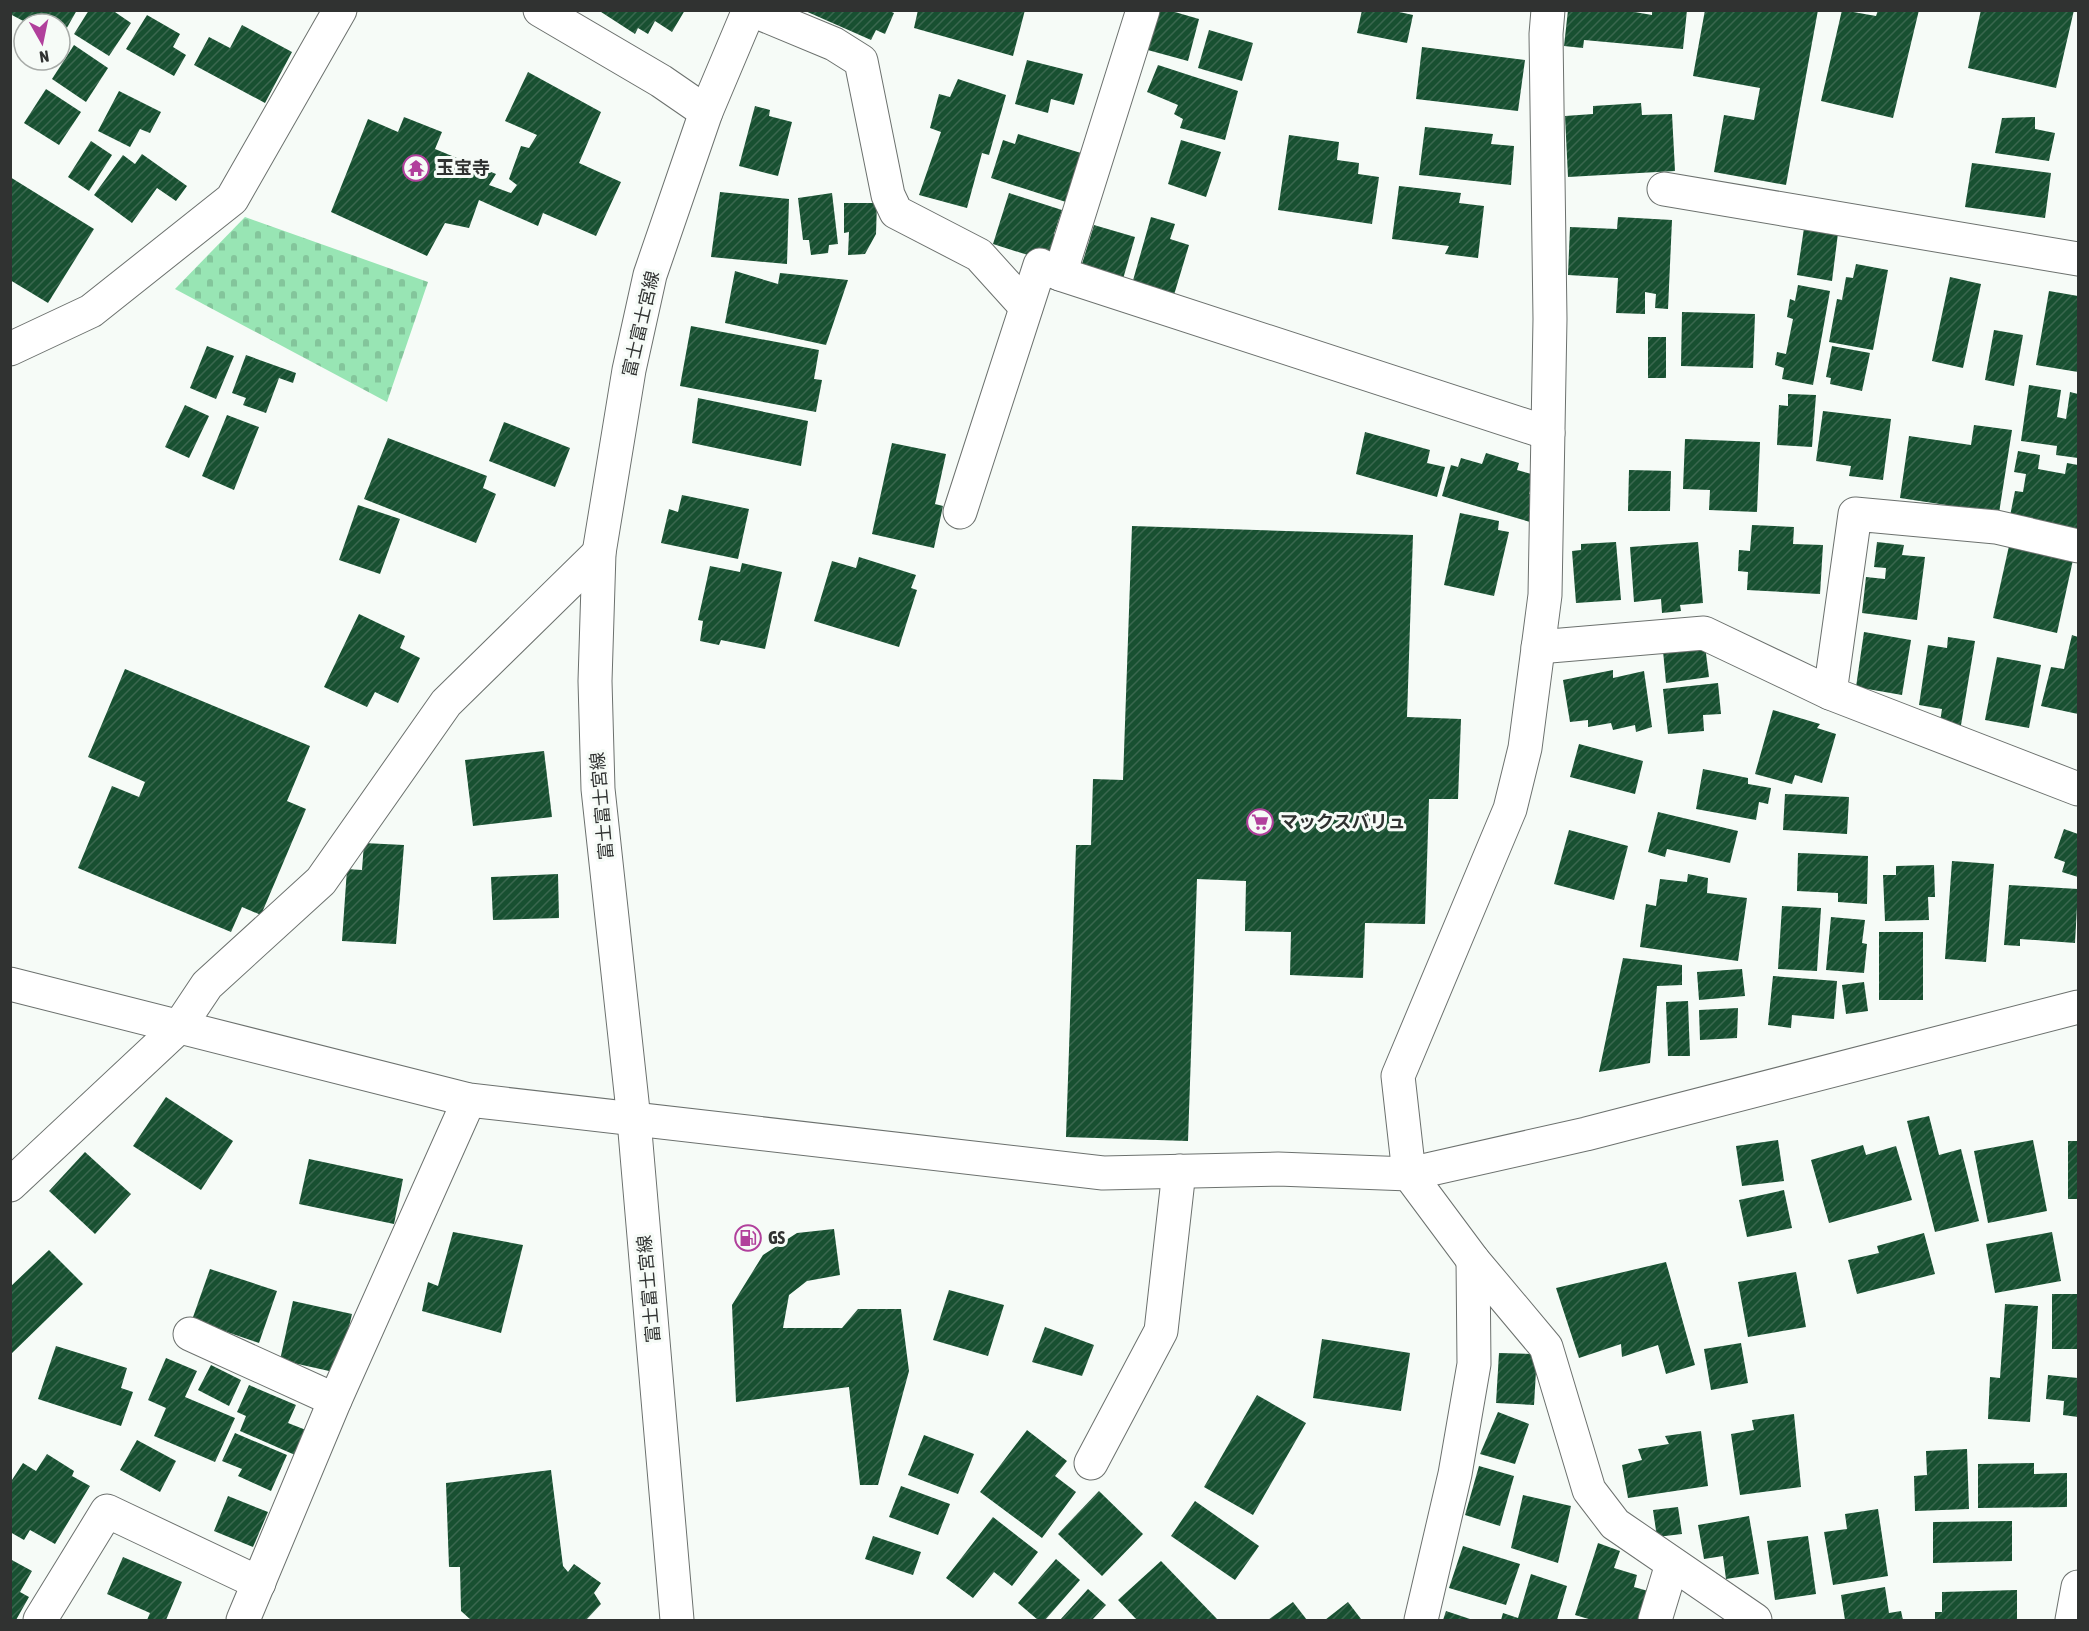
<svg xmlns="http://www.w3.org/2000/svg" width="2089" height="1631" font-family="'Asap Condensed','Noto Sans JP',sans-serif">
<defs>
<pattern id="cemetery-stones" width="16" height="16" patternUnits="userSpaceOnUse" patternTransform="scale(1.5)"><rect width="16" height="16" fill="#98e5b4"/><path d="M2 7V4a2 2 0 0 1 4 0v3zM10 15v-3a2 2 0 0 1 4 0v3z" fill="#83c59b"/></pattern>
<pattern id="building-hatch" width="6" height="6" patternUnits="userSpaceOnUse" patternTransform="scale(1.5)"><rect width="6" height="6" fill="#185031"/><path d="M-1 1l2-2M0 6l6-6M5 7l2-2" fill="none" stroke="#3a674e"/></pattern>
</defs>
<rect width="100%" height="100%" fill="#f6fbf7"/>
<polygon fill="url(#cemetery-stones)" points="245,217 428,282 387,402 175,289"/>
<g fill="url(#building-hatch)">
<polygon points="12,10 77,10 60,40 60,24 29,24 10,14"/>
<polygon points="89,10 112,10 131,23 109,56 74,34"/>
<polygon points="598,10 685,10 672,32 655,21 648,34 638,28 635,34"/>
<polygon points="803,10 887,10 894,13 885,34 876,30 871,40"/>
<polygon points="918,10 1025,10 1013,56 914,28"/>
<polygon points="1156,10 1168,10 1199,19 1188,61 1144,49"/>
<polygon points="1362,10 1390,10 1413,15 1407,43 1357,33"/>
<polygon points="1568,10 1623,10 1652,15 1652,10 1687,10 1683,49 1584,40 1583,48 1564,46"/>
<polygon points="1705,10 1818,10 1786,185 1714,172 1724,115 1754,120 1760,88 1693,76"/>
<polygon points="1842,10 1876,16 1878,10 1919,10 1893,118 1821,101"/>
<polygon points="1981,10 2074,10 2056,88 1968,68"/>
<polygon points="147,15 180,34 173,47 186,55 174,76 126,49"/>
<polygon points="242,25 292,52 265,103 194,65 209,37 230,48"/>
<polygon points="1209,30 1253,43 1242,81 1198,68"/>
<polygon points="74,45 108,68 86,102 52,79"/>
<polygon points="1422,47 1525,60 1518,111 1416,99"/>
<polygon points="1027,60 1083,74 1074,105 1051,99 1048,113 1015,104"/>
<polygon points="1158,65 1238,91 1225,140 1180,128 1183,119 1174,114 1178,105 1147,92"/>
<polygon points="528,72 601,112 579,163 621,182 596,236 543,213 538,226 479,200 469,228 445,223 427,256 331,212 368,119 398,132 404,117 442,132 435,149 496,174 489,185 511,193 517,185 509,179 521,146 529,148 537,135 505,121"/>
<polygon points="958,79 1006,95 989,155 982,153 967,208 919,195 941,132 930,128 939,94 950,97"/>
<polygon points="46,89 81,112 59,145 24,123"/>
<polygon points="119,91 161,112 150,133 140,129 130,147 98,131"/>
<polygon points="1641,103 1642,115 1672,114 1675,171 1568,177 1565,116 1593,114 1593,106"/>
<polygon points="755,106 770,110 769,116 792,122 778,176 739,166"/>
<polygon points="2035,117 2035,129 2055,133 2049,161 1995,153 2002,118"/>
<polygon points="1425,127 1493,134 1491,144 1514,146 1511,185 1419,175"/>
<polygon points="1018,134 1081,153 1066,202 991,178 1003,140 1015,144"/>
<polygon points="1289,135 1339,142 1337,160 1359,163 1358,174 1379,177 1372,224 1278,210"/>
<polygon points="1181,140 1221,152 1206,197 1168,184"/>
<polygon points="91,141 112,155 89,191 68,177"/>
<polygon points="142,154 187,186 176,201 157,188 132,223 94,195 123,155 135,164"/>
<polygon points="1972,163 2051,173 2045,218 1965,207"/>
<polygon points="10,177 94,229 48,303 10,280"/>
<polygon points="1399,186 1461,193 1459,203 1484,206 1478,258 1445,254 1449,246 1392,239"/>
<polygon points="720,192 789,199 787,264 711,257"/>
<polygon points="832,193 838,244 829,245 828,253 811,255 809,240 803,240 798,198"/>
<polygon points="1009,193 1062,210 1054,234 1058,238 1050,262 993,244"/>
<polygon points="844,203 877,203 876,234 865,254 848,255 849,232 844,233"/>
<polygon points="1151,217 1175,224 1170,239 1189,245 1174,295 1132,284"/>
<polygon points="1618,217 1672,220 1668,309 1655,308 1656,294 1645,292 1645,314 1616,313 1618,278 1568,275 1570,227 1617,229"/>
<polygon points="1094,225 1135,237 1123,279 1081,267"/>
<polygon points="1804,228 1838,233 1832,281 1797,275"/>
<polygon points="1856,264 1888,270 1873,350 1829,342 1837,299 1842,300 1846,277 1853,278"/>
<polygon points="735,271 778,284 780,273 848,280 826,345 725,323"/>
<polygon points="1950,277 1981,284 1963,368 1932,361"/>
<polygon points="1798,285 1830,291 1813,385 1782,379 1784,368 1775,365 1777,352 1786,354 1793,319 1787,317 1790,299 1795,301"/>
<polygon points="2049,291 2078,296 2078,372 2036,365"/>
<polygon points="1682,312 1755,314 1753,368 1681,366"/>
<polygon points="691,326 819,350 814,379 822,380 816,412 680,386"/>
<polygon points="1994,330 2023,335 2014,386 1985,380"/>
<rect x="1648" y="337" width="18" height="41"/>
<polygon points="207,346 234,356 216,399 190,388"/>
<polygon points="1832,346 1870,353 1862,391 1830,384 1831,378 1826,377"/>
<polygon points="246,355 296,373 293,383 279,378 266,413 243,405 246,398 232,393"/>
<polygon points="2029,385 2061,390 2057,417 2066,419 2070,392 2078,394 2078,458 2056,455 2057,446 2021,441"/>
<polygon points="1788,394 1816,395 1812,447 1777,445 1779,405 1788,406"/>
<polygon points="698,398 808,421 801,466 692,443"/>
<polygon points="185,405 209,416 189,458 165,447"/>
<polygon points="1823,411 1891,419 1883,480 1849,476 1851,466 1816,461"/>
<polygon points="227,415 259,427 234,490 202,476"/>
<polygon points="504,422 570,448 555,487 489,461"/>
<polygon points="1974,425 2012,430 1999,513 1900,498 1909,436 1971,445"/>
<polygon points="1365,432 1430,450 1427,463 1445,467 1437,497 1356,474"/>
<polygon points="388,438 487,476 483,488 496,494 476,543 364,499"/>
<polygon points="1685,439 1760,442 1757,512 1709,510 1710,490 1683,489"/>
<polygon points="892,443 946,454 935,504 943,506 934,548 872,534"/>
<polygon points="2018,451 2040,455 2038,469 2065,474 2067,463 2078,465 2078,535 2009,521 2015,491 2023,492 2026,474 2014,472"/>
<polygon points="1486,453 1519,463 1517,470 1535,475 1529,494 1538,496 1530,522 1442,496 1451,465 1458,467 1461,458 1482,464"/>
<polygon points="1629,470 1671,471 1670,511 1628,511"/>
<polygon points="682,495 749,509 738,559 661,543 669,509 678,512"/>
<polygon points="358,505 400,519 380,574 339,560"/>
<polygon points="1460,513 1499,521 1498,530 1509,532 1494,596 1444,585"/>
<polygon points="1752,525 1794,527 1793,544 1823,545 1820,594 1747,590 1748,572 1738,571 1739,550 1750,551"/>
<polygon points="1132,526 1413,535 1407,717 1461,719 1458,799 1429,799 1425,924 1365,923 1363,978 1290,975 1291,932 1245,931 1246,881 1197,879 1188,1141 1066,1137 1076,845 1091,845 1093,779 1123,780"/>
<polygon points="1616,542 1621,600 1576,603 1572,551 1581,550 1581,544"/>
<polygon points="1698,542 1703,603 1680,605 1681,611 1662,613 1661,599 1634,602 1630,547"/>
<polygon points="1877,542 1904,545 1902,555 1925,557 1917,620 1862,613 1866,577 1885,579 1886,568 1874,567"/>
<polygon points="2009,546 2073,560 2057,633 1993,618"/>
<polygon points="859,557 916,575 911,588 917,590 899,647 814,621 832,561 856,568"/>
<polygon points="742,563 782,572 765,649 721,640 719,645 700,641 703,621 698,620 710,566 740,572"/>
<polygon points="359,614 405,636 400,648 420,658 398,703 375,692 367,707 324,687"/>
<polygon points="1864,632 1911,640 1902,695 1856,687"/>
<polygon points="2072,635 2078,637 2078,714 2041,706 2051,667 2064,669"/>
<polygon points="1948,637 1975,641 1960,731 1939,728 1942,709 1919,705 1928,645 1947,648"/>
<polygon points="1705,646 1709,677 1666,683 1663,651"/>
<polygon points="1997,657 2041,665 2029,728 1985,720"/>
<polygon points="125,669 310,746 287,801 306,809 261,915 242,907 231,932 78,868 112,786 139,797 145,782 88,757"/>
<polygon points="1613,670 1613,678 1644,671 1652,727 1636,732 1635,725 1613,730 1611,723 1588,727 1588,720 1570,722 1563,680"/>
<polygon points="1718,683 1721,714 1703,715 1704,731 1668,734 1663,689"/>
<polygon points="1773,710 1820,724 1817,728 1836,734 1822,783 1795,775 1792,784 1755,774"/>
<polygon points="1579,744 1643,761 1635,794 1570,777"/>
<polygon points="544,751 552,817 473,826 465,760"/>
<polygon points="1703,769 1748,778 1748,784 1771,788 1768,804 1759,802 1756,820 1696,809"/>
<polygon points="1785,794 1849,797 1847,834 1783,830"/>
<polygon points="1658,812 1738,831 1730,863 1667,849 1665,857 1648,852"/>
<polygon points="2064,829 2078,834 2078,877 2062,872 2065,862 2054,858"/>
<polygon points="1569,830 1628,846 1614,900 1554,884"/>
<polygon points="364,843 404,845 396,944 342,941 347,869 362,870"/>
<polygon points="1798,853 1868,856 1867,904 1838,902 1838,893 1797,891"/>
<polygon points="1952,861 1994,864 1986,962 1945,959"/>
<polygon points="1934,865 1935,897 1928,897 1929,920 1885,921 1883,875 1896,875 1896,866"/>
<polygon points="558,874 559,918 493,920 491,877"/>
<polygon points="1688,874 1708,878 1707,893 1747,898 1738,961 1640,947 1646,904 1656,906 1660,879 1687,882"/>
<polygon points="2009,885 2078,889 2075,943 2020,939 2020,946 2004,945"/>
<polygon points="1782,906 1821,908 1817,971 1778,969"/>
<polygon points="1831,917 1865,920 1862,943 1867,944 1864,973 1826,970"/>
<rect x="1879" y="932" width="44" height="68"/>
<polygon points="1623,958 1682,965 1682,985 1657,986 1650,1063 1599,1072"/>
<polygon points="1742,969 1745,996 1699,1000 1697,972"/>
<polygon points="1773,976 1837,981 1834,1019 1792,1015 1791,1028 1768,1025"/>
<polygon points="1864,982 1868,1011 1846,1014 1842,985"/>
<polygon points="1688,1001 1690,1056 1668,1056 1666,1002"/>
<polygon points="1738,1008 1737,1038 1700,1040 1699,1010"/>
<polygon points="166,1097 233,1141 201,1190 133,1146"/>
<polygon points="1929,1116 1939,1155 1961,1149 1979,1221 1935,1232 1907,1121"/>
<polygon points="1778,1140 1784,1181 1742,1186 1736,1146"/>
<polygon points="2033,1140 2047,1211 1988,1223 1974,1151"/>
<rect x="2068" y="1141" width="10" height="58"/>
<polygon points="1863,1145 1866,1155 1896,1146 1912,1200 1829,1223 1811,1160"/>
<polygon points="85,1152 131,1194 95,1234 49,1191"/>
<polygon points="309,1159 403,1179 394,1224 299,1204"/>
<polygon points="1784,1190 1792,1228 1747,1237 1739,1200"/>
<polygon points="834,1229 840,1275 807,1281 789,1295 783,1328 842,1328 858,1309 901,1309 909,1371 878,1485 860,1485 849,1387 736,1402 732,1305 763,1255 797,1233"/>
<polygon points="453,1232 523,1245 501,1333 422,1311 428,1282 438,1286"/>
<polygon points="2052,1232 2061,1281 1995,1293 1986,1244"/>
<polygon points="1924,1233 1935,1274 1857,1294 1848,1260 1879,1253 1877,1246"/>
<polygon points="49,1250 83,1284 10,1355 10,1287"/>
<polygon points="1666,1262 1695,1365 1666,1374 1658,1345 1622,1357 1621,1344 1579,1358 1556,1288"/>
<polygon points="210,1269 277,1291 259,1343 192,1320"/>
<polygon points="1796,1272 1806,1327 1748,1337 1738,1282"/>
<polygon points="949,1290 1004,1305 988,1356 933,1340"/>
<rect x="2052" y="1294" width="26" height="55"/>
<polygon points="293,1301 352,1314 338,1373 280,1360"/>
<polygon points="2005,1304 2038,1306 2030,1422 1988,1419 1990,1377 2000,1378"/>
<polygon points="1045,1327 1094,1345 1082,1376 1032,1362"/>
<polygon points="1322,1339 1410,1353 1401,1411 1313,1398"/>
<polygon points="1741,1343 1748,1383 1711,1390 1704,1349"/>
<polygon points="56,1346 127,1368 121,1388 133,1392 121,1426 38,1399"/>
<polygon points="1499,1353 1537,1354 1534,1405 1496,1403"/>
<polygon points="166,1358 197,1371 185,1397 235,1418 215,1462 154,1436 166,1408 148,1400"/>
<polygon points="211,1365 241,1380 229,1406 198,1390"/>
<polygon points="2048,1375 2078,1378 2078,1417 2063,1415 2064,1401 2046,1399"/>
<polygon points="249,1385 296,1405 288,1423 306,1430 295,1455 240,1431 246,1416 237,1412"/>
<polygon points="1257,1395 1306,1423 1253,1515 1204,1487"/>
<polygon points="1498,1412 1529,1424 1515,1464 1480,1454"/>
<polygon points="1794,1414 1801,1487 1740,1495 1731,1434 1754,1430 1752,1420"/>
<polygon points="1027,1430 1067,1461 1055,1476 1076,1492 1042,1538 980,1492"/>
<polygon points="1701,1431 1708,1486 1628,1498 1622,1465 1642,1460 1638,1449 1669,1444 1665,1436"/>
<polygon points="235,1433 287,1455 271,1491 238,1476 242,1469 222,1461"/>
<polygon points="924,1435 974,1454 958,1494 908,1475"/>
<polygon points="137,1440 176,1461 160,1492 120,1470"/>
<polygon points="1967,1449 1969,1509 1915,1511 1914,1476 1927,1475 1926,1451"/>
<polygon points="47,1454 74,1471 72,1476 90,1486 55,1544 30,1530 24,1540 10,1532 10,1483 23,1463 36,1471"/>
<polygon points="2034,1463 2034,1474 2067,1473 2067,1507 1978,1508 1978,1464"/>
<polygon points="1479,1466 1514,1476 1500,1526 1465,1515"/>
<polygon points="551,1470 563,1566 568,1572 574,1564 601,1583 594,1593 601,1604 586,1620 471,1620 461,1611 460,1567 449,1567 446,1483"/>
<polygon points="901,1486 950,1504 938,1535 889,1517"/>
<polygon points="1099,1491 1143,1534 1102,1576 1058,1534"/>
<polygon points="1523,1495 1571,1506 1558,1563 1511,1548"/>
<polygon points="228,1496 268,1512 253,1547 214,1531"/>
<polygon points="1195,1501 1259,1546 1235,1580 1171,1536"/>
<polygon points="1678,1507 1682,1534 1657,1537 1653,1510"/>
<polygon points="1878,1509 1888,1576 1833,1585 1824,1532 1847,1529 1845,1514"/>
<polygon points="1749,1516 1759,1574 1726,1579 1723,1556 1704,1559 1698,1525"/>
<polygon points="993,1517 1038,1552 1012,1586 994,1572 973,1598 946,1578"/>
<polygon points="2012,1521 2012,1561 1933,1563 1933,1522"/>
<polygon points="873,1536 921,1552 913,1575 865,1559"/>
<polygon points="1808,1536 1816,1594 1775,1600 1767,1541"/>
<polygon points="1598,1543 1620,1551 1614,1568 1637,1575 1634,1587 1648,1591 1639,1620 1592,1620 1575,1615"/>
<polygon points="1463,1546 1520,1564 1506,1605 1449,1588"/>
<polygon points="123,1557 182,1582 166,1620 147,1620 150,1613 107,1594"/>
<polygon points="10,1559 32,1571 20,1592 29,1597 16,1620 10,1620"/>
<polygon points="1056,1559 1080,1580 1045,1620 1038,1620 1018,1603"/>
<polygon points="1161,1561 1218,1620 1137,1620 1118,1600"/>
<polygon points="1531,1574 1567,1586 1557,1620 1501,1620 1503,1613 1518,1618"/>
<polygon points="1885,1587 1889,1613 1901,1611 1903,1620 1845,1620 1841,1595"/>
<polygon points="1088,1589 1106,1605 1092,1620 1060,1620"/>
<polygon points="2017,1590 2017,1620 1935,1620 1935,1612 1942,1612 1942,1592"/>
<polygon points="1293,1602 1307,1620 1268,1620"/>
<polygon points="1348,1602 1361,1619 1325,1620"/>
<polygon points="1446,1611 1473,1620 1443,1620"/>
</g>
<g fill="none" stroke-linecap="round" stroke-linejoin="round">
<g stroke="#6c716e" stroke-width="35">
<g id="minor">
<polyline points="540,10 661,81 706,112"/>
<polyline points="752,10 834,44 861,61 888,195 896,212 979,255 1026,307"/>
<polyline points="1548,10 1546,34 1550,319 1545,595 1525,748 1510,809 1398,1076 1409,1174 1473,1260 1546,1347 1589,1490 1615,1524 1755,1620"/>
<polyline points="1664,189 2078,259"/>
<polyline points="1060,274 1143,10"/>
<polyline points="10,349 91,311 232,199 340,10"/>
<polyline points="960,512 1040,265 1060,274 1548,433"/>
<polyline points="2078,546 1996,527 1855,514 1830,693 2078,789"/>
<polyline points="1538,647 1704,633 1830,693"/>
<polyline points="10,984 469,1100 1103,1173 1278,1169 1409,1174 1586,1134 2078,1007"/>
<polyline points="10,1185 179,1027 207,985 321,881 446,703 599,553"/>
<polyline points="190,1334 335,1400"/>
<polyline points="1091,1463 1161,1331 1179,1171"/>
<polyline points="40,1620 107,1511 259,1583"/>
<polyline points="243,1620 335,1400 469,1100"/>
<polyline points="1421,1620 1455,1474 1474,1364 1473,1260"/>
<polyline points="1655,1620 1672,1564"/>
<polyline points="2072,1620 2078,1587"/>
</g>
</g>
<g stroke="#6c716e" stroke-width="35">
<polyline id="major" points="677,1620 634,1120 598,789 595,681 599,553 629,370 650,275 706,112 749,10"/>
</g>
<use href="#minor" stroke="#fff" stroke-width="33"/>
<use href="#major" stroke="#fff" stroke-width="33"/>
</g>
<defs>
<g id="temple-ring" transform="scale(1.35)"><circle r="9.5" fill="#f6fbf7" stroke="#b1409c" stroke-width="1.5"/><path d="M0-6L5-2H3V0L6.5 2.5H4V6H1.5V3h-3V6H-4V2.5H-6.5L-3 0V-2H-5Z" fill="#b1409c"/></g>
<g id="supermarket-ring" transform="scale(1.35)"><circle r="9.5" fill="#f6fbf7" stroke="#b1409c" stroke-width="1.5"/><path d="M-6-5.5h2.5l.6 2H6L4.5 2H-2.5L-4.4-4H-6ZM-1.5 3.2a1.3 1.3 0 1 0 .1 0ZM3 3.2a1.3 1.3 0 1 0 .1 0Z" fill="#b1409c"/></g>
<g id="fuel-ring" transform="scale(1.35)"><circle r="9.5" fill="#f6fbf7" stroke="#b1409c" stroke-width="1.5"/><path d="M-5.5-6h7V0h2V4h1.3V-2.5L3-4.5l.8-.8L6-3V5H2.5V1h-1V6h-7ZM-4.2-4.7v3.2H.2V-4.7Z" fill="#b1409c"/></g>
</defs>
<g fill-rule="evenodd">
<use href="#temple-ring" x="416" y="168"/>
<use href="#supermarket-ring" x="1260" y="822"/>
<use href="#fuel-ring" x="748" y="1238"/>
</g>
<g text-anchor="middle" stroke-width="6" stroke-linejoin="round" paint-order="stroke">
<g font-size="18" font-weight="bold" fill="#303231" stroke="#f6fbf7" text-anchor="start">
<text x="436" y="174">玉宝寺</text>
<text x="1280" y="828">マックスバリュ</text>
<text x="768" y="1244">GS</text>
</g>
<g font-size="18" fill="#303231" stroke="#f6fbf7">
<text transform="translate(641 324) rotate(-77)" y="6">富士富士宮線</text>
<text transform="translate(602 806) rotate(-95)" y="6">富士富士宮線</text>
<text transform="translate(649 1289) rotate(-95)" y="6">富士富士宮線</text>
</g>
</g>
<rect width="2089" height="1631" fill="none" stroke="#303231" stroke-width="24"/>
<g transform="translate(42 42) rotate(171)"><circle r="28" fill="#f6fbf7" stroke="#a7aba8" stroke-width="1.5"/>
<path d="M0-4.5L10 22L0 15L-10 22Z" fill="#b1409c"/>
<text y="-9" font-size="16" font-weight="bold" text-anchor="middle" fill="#303231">N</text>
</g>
</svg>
